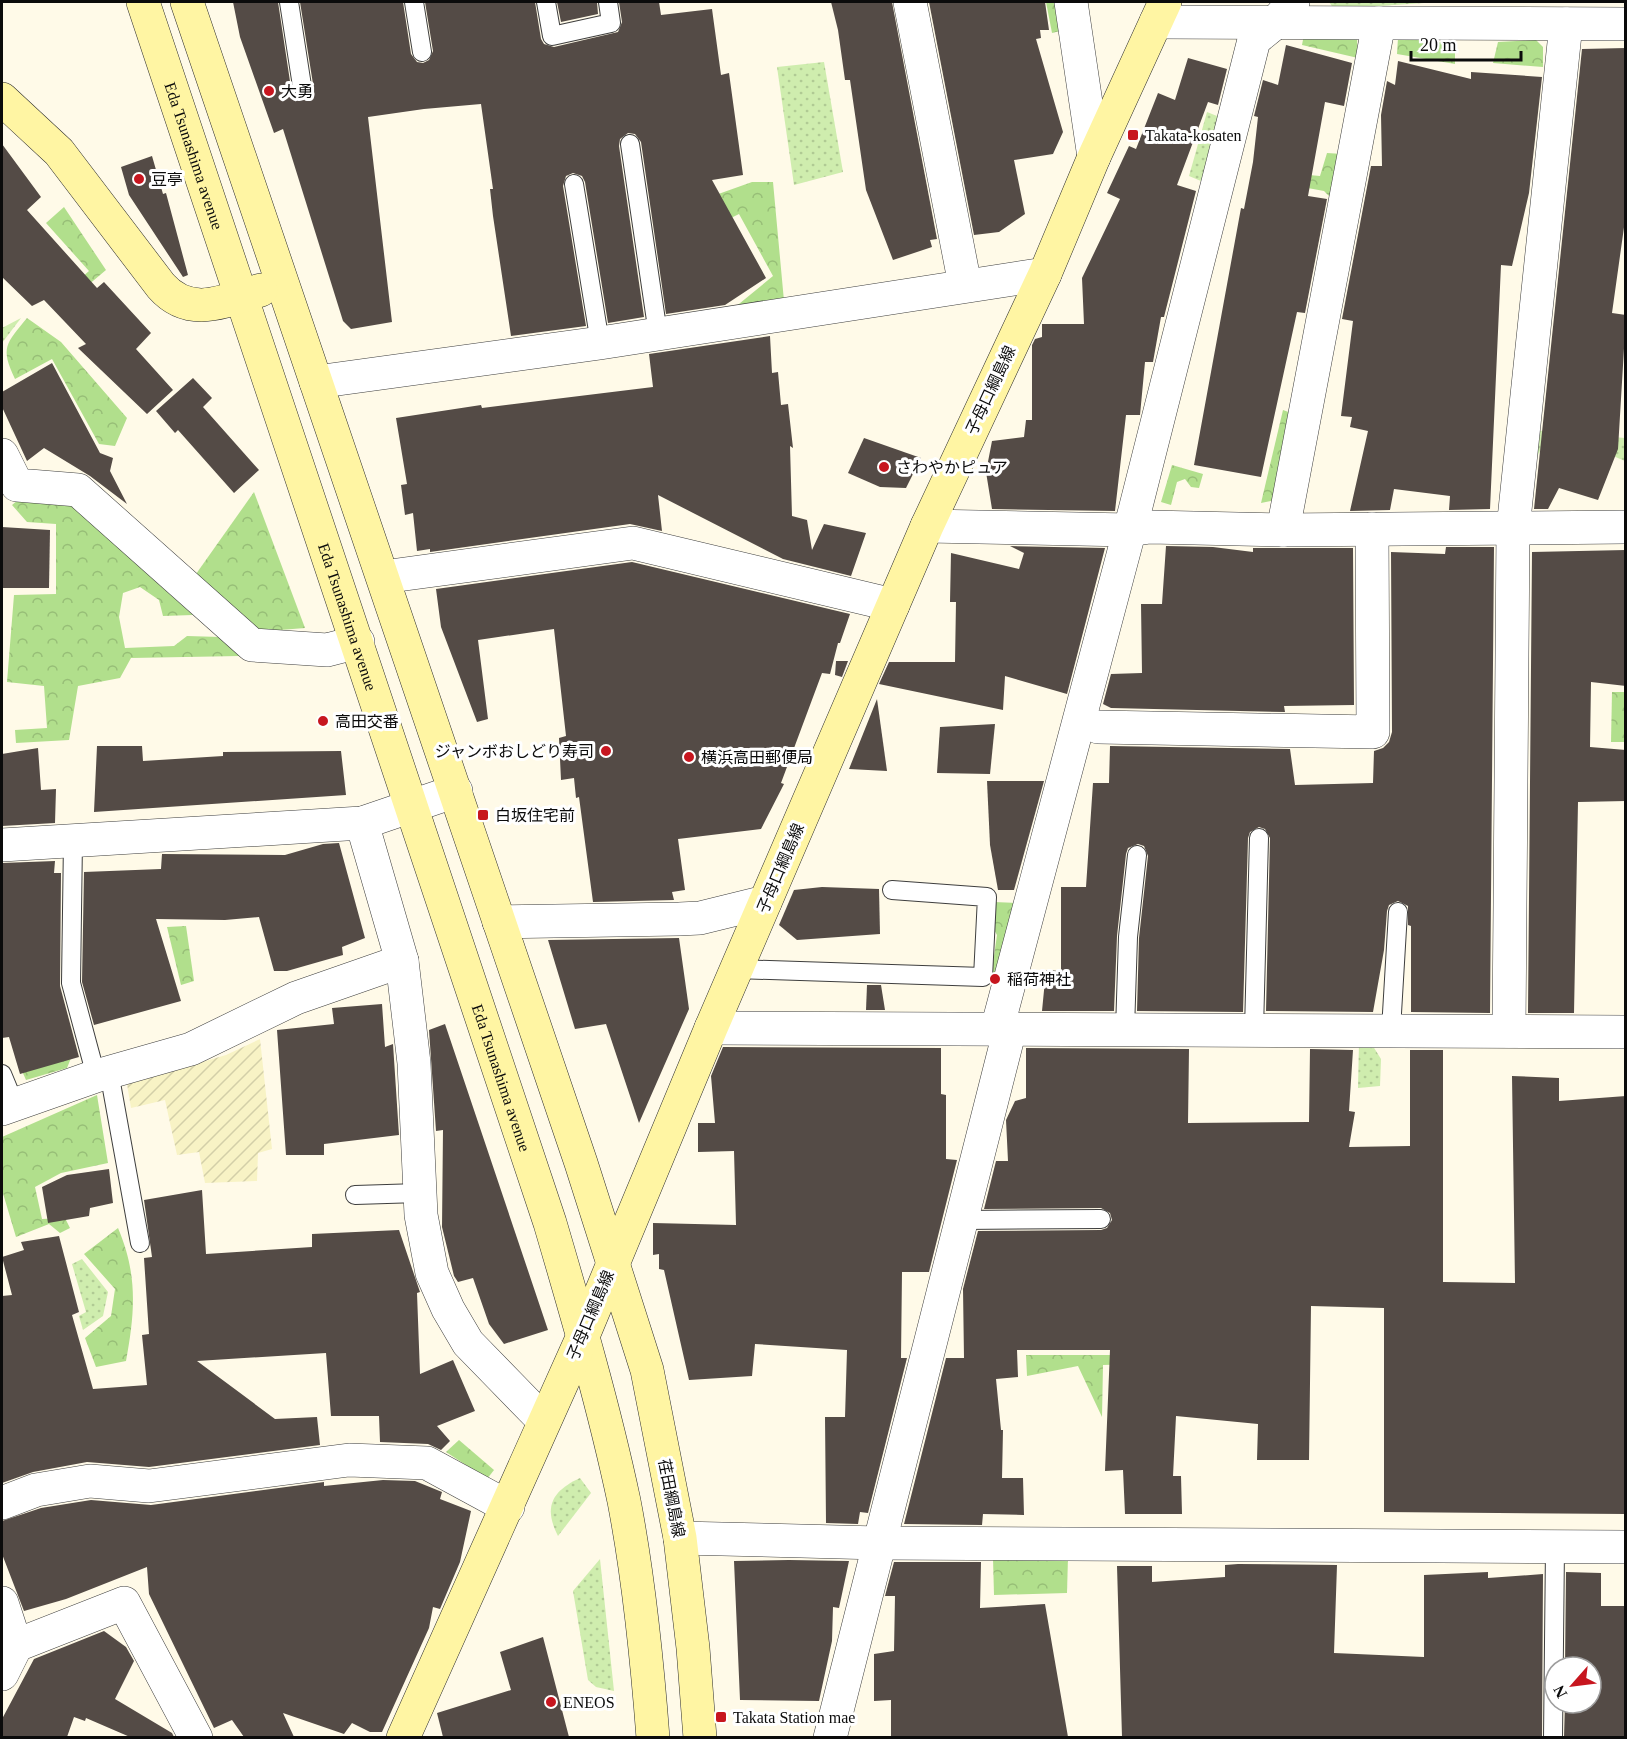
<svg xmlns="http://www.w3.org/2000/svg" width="1627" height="1739" font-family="'Times New Roman','Noto Sans JP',serif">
<defs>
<pattern id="farmland-furrows" width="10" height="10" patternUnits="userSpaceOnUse" patternTransform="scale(1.5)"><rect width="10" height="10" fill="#f8f3c5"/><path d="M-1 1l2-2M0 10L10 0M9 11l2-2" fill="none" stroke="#d3cfa8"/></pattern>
<pattern id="green-dots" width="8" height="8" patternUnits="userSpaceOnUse" patternTransform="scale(1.5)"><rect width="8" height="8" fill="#cfedae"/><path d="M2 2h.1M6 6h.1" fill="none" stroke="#b0ca94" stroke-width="1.8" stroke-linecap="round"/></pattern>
<pattern id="forest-crowns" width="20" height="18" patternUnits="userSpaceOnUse" patternTransform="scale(1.5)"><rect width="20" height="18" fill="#b1df8c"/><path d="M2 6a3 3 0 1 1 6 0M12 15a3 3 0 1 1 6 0" fill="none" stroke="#97be77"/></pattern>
</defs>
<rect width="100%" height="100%" fill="#fffae8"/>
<polygon fill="url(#farmland-furrows)" points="260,1039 272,1149 258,1153 257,1181 205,1183 199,1152 177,1155 165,1100 131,1108 127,1084 226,1055"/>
<g fill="url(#green-dots)">
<polygon points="1329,2 1439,2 1334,9"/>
<polygon points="824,62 843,172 794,185 777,67"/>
<polygon points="1207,112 1222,118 1208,184 1189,176"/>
<polygon points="21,318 2,343 2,328"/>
<polygon points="1532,430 1625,438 1625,461 1582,443 1546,439 1524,483"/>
<polygon points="1359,1042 1371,1043 1381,1059 1380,1086 1358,1088"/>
<polygon points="82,1259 108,1292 103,1316 83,1330 79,1316 86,1312 72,1264"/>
<path d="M 580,1478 L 591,1493 L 558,1536 C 543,1507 552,1491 580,1478 Z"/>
<polygon points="600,1559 614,1691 596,1687 588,1680 573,1591"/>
</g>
<g fill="url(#forest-crowns)">
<polygon points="1046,2 1056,2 1060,31 1052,33"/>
<polygon points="1304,34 1357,39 1358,58 1302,45"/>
<polygon points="1398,38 1455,44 1455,64 1397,54"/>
<polygon points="1536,40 1543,47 1543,67 1493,63 1498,42"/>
<polygon points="1327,153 1343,154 1335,202 1324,191 1275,182 1276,172 1320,176"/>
<polygon points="752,182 773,182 784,301 734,308 773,276 739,214 719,224 710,197"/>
<polygon points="64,207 106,270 81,291 73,285 89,271 46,223"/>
<path d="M 27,318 L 61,342 L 127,418 L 115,446 L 99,444 L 52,359 L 15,379 C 0,347 6,344 27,318 Z"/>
<polygon points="1283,410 1294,414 1276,500 1261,503"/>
<polygon points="1172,465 1203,474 1199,488 1191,487 1185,479 1177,482 1171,505 1161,502"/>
<polygon points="254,492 305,628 255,632 196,574"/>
<polygon points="18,500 69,503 193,615 163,616 159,600 140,587 123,593 119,617 125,648 174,646 187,636 220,637 237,647 240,656 131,658 120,678 78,686 69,740 16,743 15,730 47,728 44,686 7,682 14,595 56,594 56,524 27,522 12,505"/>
<polygon points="1612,692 1625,692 1625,742 1611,742"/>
<polygon points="994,902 1019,903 999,983 991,977 997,935 989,921"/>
<polygon points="186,926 194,981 181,985 167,927"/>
<polygon points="75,1048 67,1068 26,1080 22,1071"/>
<polygon points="97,1095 108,1163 61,1173 35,1187 42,1219 65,1218 70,1228 60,1233 49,1224 16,1237 2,1190 2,1137"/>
<path d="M 118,1228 C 138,1275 135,1312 126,1361 L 96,1367 L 85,1338 L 111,1316 L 115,1289 L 84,1254 Z"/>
<polygon points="1026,1355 1169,1355 1168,1363 1103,1365 1102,1417 1078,1366 1027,1376"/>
<polygon points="459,1440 494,1470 487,1479 446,1452"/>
<polygon points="1068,1557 1067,1593 994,1595 993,1558"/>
</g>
<g fill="#544b46">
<polygon points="233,2 278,2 291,88 294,93 303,97 309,94 313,84 300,2 403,2 411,54 417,62 423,63 429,60 433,51 425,2 535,2 541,39 544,44 554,47 618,32 622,22 619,2 659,2 661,15 712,9 721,75 729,73 743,175 712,180 766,278 725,305 666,314 641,142 635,134 628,133 620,139 619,146 644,317 608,323 585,182 582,176 573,173 566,176 563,186 586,326 511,336 493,216 490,189 493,189 481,104 424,109 368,117 392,322 351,329 343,321 283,129 274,133 240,37"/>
<polygon points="557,2 597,2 598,14 561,22"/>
<polygon points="831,2 892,2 937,239 930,240 932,247 893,260 866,190 850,80 845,80 838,30"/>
<polygon points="929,2 1045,2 1049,30 1040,30 1041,38 1036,39 1063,132 1053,154 1014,160 1025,214 999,232 974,235"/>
<polygon points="1286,45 1352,63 1344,106 1325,102 1308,196 1327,199 1305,313 1297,312 1261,477 1194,465 1241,208 1244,209 1253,162 1258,117 1254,116 1263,80 1278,85"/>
<polygon points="1626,48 1626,213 1612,313 1626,315 1618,449 1598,500 1559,488 1548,509 1534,509 1582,49"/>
<polygon points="1188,58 1227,69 1218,105 1208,102 1177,185 1196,191 1164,317 1161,317 1153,362 1145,362 1140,415 1126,415 1115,511 992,509 986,472 992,441 1024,437 1026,420 1032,420 1032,345 1035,339 1042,337 1042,324 1084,324 1082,278 1120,199 1107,193 1129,146 1136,149 1158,93 1175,100"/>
<polygon points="1398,61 1471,79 1471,72 1542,77 1529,193 1512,266 1501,265 1490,509 1449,510 1450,496 1394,489 1390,510 1350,511 1368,431 1350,427 1352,417 1341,416 1353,321 1342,319 1371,166 1382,166 1381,115 1387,81 1395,85"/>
<polygon points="2,144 41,197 27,210 97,288 104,282 151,333 136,349 173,390 147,414 78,348 86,344 44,300 32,306 2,277"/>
<polygon points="152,156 163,194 166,193 188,275 183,277 129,195 121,167"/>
<polygon points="770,336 772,373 778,372 781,405 788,404 793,448 790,446 792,516 807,520 812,550 824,524 866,533 851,576 783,559 658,495 662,531 630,524 430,552 430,549 417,551 413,513 405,515 401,485 407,484 396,418 481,405 482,408 653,387 649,354"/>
<polygon points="52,363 100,453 113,458 110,471 127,504 90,476 44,448 27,461 2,407 2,392"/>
<polygon points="193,378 212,398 203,407 259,470 234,493 178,430 175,433 156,411"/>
<polygon points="864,438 921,458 906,488 880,487 848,473"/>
<polygon points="2,527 50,530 49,588 2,588"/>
<polygon points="1010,546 1105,548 1067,694 1005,676 1003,710 879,684 889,662 955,662 956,602 950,602 951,553 1019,569 1024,553"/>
<polygon points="1166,546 1213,547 1253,552 1253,548 1353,548 1354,705 1284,706 1285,712 1111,708 1103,704 1111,674 1142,673 1141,604 1162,604"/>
<polygon points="1446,547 1494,547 1490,1013 1411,1012 1411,926 1408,925 1408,906 1398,901 1389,905 1387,911 1384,950 1373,1012 1266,1011 1270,838 1265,829 1259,827 1250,832 1248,838 1243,1012 1137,1011 1139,938 1148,856 1144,846 1138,844 1128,848 1126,854 1117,936 1114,1011 1042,1011 1046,970 1061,971 1061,887 1086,887 1093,783 1109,783 1110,746 1290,749 1295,785 1373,783 1374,751 1383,748 1389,742 1392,732 1391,552 1445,554"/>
<polygon points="1626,550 1626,686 1591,682 1590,747 1626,750 1626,801 1578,802 1574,1013 1528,1013 1532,552"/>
<polygon points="632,562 850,614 840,643 838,643 830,674 822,673 781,783 784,784 761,829 678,839 685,890 672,892 674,900 593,902 579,797 576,798 574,778 561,780 559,738 566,736 554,629 478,640 488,719 477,722 441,627 436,589"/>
<polygon points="836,661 848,661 842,677 835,675"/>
<polygon points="877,699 887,771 849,769"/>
<polygon points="995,724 990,774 937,773 940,727"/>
<polygon points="97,746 142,746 143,761 223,756 223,752 341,751 346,795 94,812"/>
<polygon points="38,748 41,790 56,789 55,823 2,826 2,754"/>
<polygon points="987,781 1044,781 1014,890 998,890 990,845"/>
<polygon points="339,843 365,938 342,947 343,955 287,971 274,971 259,917 225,920 156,919 181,1001 94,1025 82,982 84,872 161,869 162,854 285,855 323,844"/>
<polygon points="55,861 54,873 61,873 60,986 79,1057 20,1074 9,1037 2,1038 2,863"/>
<polygon points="822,887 879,889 880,934 797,940 779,925 794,890"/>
<polygon points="679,938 689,1009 639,1123 606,1024 575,1029 548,940"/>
<polygon points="867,985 881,985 885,1010 866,1010"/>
<polygon points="382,1004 385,1047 393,1044 399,1135 324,1144 324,1155 286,1155 277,1030 334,1024 332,1008"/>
<polygon points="445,1024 548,1330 504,1344 489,1324 473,1278 458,1282 454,1276 442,1227 443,1130 436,1131 429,1030"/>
<polygon points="723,1047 941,1048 941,1094 946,1095 946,1159 957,1160 929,1272 902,1272 901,1358 907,1358 868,1513 860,1512 858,1524 826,1523 825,1417 845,1417 847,1350 755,1344 752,1376 689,1380 664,1270 659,1269 659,1254 653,1255 653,1223 736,1225 734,1151 698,1152 698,1123 715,1123 711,1076"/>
<polygon points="1026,1048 1189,1049 1188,1123 1309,1122 1310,1049 1353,1050 1349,1111 1355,1112 1349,1147 1410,1146 1410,1050 1443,1050 1443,1282 1515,1283 1512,1076 1559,1078 1559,1101 1626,1096 1626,1514 1384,1512 1384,1308 1311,1306 1309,1460 1257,1460 1258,1424 1176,1416 1173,1476 1181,1476 1182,1514 1125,1514 1123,1470 1105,1471 1110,1350 1017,1350 1018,1377 996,1379 1001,1430 1003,1430 1002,1478 1023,1478 1024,1515 983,1514 982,1525 904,1524 946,1358 964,1358 963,1289 978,1231 1101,1230 1107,1228 1112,1220 1110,1213 1101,1208 984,1209 996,1161 1008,1161 1006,1120 1015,1101 1026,1098"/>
<polygon points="109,1169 113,1203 90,1208 89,1216 48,1223 42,1187 67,1175"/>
<polygon points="202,1190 206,1254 312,1247 312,1234 399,1230 420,1292 417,1293 420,1374 453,1360 475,1411 437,1426 450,1441 441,1450 428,1444 380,1442 379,1416 331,1416 326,1353 197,1361 275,1419 317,1417 320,1445 149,1467 87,1462 33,1472 2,1483 2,1296 12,1295 2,1257 24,1250 21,1242 59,1236 79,1312 72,1315 93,1389 147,1385 142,1335 149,1334 144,1258 152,1257 144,1200"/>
<polygon points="383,1480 415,1481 442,1492 440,1499 471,1511 460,1562 440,1609 433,1607 429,1628 382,1732 370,1732 352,1723 344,1734 283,1713 294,1737 244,1737 232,1720 214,1728 149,1594 147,1567 66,1599 24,1611 2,1554 2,1521 41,1508 91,1500 151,1505 324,1482 324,1486"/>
<polygon points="789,1560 849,1561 839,1608 833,1607 832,1641 819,1701 740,1700 734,1561"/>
<polygon points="894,1562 981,1562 980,1608 1045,1604 1068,1737 891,1737 891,1700 874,1701 874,1654 894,1651 895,1596 885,1596"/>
<polygon points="1238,1564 1337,1565 1334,1653 1424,1657 1424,1575 1488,1572 1488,1578 1543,1574 1542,1737 1122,1737 1117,1566 1152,1566 1152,1582 1225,1577 1225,1565"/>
<polygon points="1566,1572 1601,1573 1601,1606 1626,1606 1626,1737 1564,1737 1565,1703 1591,1703 1591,1667 1565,1667"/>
<polygon points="104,1631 126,1647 134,1661 115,1699 172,1733 174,1737 130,1737 86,1718 85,1721 74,1717 67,1737 2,1737 2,1719 34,1659"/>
<polygon points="543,1637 569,1737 443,1737 437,1713 511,1690 500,1652"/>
</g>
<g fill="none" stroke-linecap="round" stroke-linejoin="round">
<g stroke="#3e3e3e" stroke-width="20">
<g id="lane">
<polyline points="289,2 302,86"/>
<polyline points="414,2 422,52"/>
<polyline points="546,2 552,36 611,23 608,2"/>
<polyline points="630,144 658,334"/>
<polyline points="574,184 600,343"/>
<polyline points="73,840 71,983 96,1076"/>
<polyline points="736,969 983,977 987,897 892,890"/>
<polyline points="1125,1030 1128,937 1137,855"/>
<polyline points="1254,1030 1259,838"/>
<polyline points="1391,1030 1398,912"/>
<polyline points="109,1072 140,1243"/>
<polyline points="2,1074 14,1103"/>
<polyline points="355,1195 419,1193"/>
<polyline points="961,1220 1101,1219"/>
<polyline points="1553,1738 1555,1547"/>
</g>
</g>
<g stroke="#3e3e3e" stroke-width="34">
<g id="street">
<polyline points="910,2 965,285"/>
<polyline points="1071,2 1094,157"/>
<polyline points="1156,22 1626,24"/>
<polyline points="316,382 600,343 1045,274"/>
<polyline points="2,455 17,485 78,490 252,645 327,650 358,642"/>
<polyline points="927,526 1129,530 1150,527 1283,530 1626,527"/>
<polyline points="1283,530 1379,23"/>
<polyline points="383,577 633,543 893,605"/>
<polyline points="1098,727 1373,732 1372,529"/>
<polyline points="362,823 402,961 414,1063 421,1215 432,1273 448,1309 468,1343 544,1421"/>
<polyline points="2,845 362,823 456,791"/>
<polyline points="499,922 679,919 700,918 765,902"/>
<polyline points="711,1028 1626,1032"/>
<polyline points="997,1029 1135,510 1254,40 1276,22 1293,2"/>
<polyline points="1509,1031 1513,529 1566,24"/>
<polyline points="2,1109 96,1076 191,1049 296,998 402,961"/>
<polyline points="2,1503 36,1490 90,1481 149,1486 349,1460 427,1463 508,1507"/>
<polyline points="680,1538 879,1543 1626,1547"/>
<polyline points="2,1603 16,1646 2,1674"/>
<polyline points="2,1651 124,1603 196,1738"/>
<polyline points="830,1738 1010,1029"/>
</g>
</g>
<g stroke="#2d2d2d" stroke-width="34">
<g id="secondary">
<path id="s1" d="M 143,2 L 550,1223 C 577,1315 604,1407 624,1501 C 639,1579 647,1659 653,1738"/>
<polyline points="187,2 581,1163 647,1370 680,1538 693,1648 700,1738"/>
<path d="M 2,99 L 59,152 L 161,286 C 190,319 225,301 261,290"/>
<polyline points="403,1738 583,1336 711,1028 927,526 1045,274 1094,157 1165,2"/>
</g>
</g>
<use href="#lane" stroke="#fff" stroke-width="18"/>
<use href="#street" stroke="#fff" stroke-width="33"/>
<use href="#secondary" stroke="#fff5a3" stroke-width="33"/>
</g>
<g fill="#c7161f" stroke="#fff" stroke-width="2">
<circle cx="269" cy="91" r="6"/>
<rect x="1127" y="129" width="12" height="12" rx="3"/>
<circle cx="139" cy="179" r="6"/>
<circle cx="884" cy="467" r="6"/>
<circle cx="323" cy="721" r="6"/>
<circle cx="606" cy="751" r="6"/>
<circle cx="689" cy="757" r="6"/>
<rect x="477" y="809" width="12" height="12" rx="3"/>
<circle cx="995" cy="979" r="6"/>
<circle cx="551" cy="1702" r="6"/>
<rect x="715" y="1711" width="12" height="12" rx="3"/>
</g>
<g text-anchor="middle" stroke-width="6" stroke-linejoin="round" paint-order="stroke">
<g font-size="16" fill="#0b0b0b" stroke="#fff" text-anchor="start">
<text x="281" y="97">大勇</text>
<text x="1145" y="141">Takata-kosaten</text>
<text x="151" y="185">豆亭</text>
<text x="896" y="473">さわやかピュア</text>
<text x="335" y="727">高田交番</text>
<text x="594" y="757" text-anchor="end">ジャンボおしどり寿司</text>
<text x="701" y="763">横浜高田郵便局</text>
<text x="495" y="821">白坂住宅前</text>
<text x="1007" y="985">稲荷神社</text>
<text x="563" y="1708">ENEOS</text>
<text x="733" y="1723">Takata Station mae</text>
</g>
<g font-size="16" fill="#0b0b0b" stroke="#fff">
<text dy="6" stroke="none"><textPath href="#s1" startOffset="162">Eda Tsunashima avenue</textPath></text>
<text transform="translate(990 390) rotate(-65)" y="6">子母口綱島線</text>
<text dy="6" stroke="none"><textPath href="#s1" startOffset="648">Eda Tsunashima avenue</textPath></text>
<text transform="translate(780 868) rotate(-67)" y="6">子母口綱島線</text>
<text dy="6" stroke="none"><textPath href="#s1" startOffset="1134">Eda Tsunashima avenue</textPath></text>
<text transform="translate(590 1315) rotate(-67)" y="6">子母口綱島線</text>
<text transform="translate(672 1498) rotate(79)" y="6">荏田綱島線</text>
</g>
</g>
<rect width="1627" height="1739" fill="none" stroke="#0b0b0b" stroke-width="6"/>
<g transform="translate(1573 1685) rotate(242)"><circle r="28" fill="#ffffff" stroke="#9d9d9d" stroke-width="1.5"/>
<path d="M0-4.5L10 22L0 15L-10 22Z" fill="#c7161f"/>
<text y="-9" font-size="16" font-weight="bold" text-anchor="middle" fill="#0b0b0b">N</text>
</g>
<path d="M1411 51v9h110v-9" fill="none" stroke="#0b0b0b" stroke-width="3"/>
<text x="1420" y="51" font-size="18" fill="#0b0b0b" stroke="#ffffff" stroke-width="4.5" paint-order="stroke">20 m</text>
</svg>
